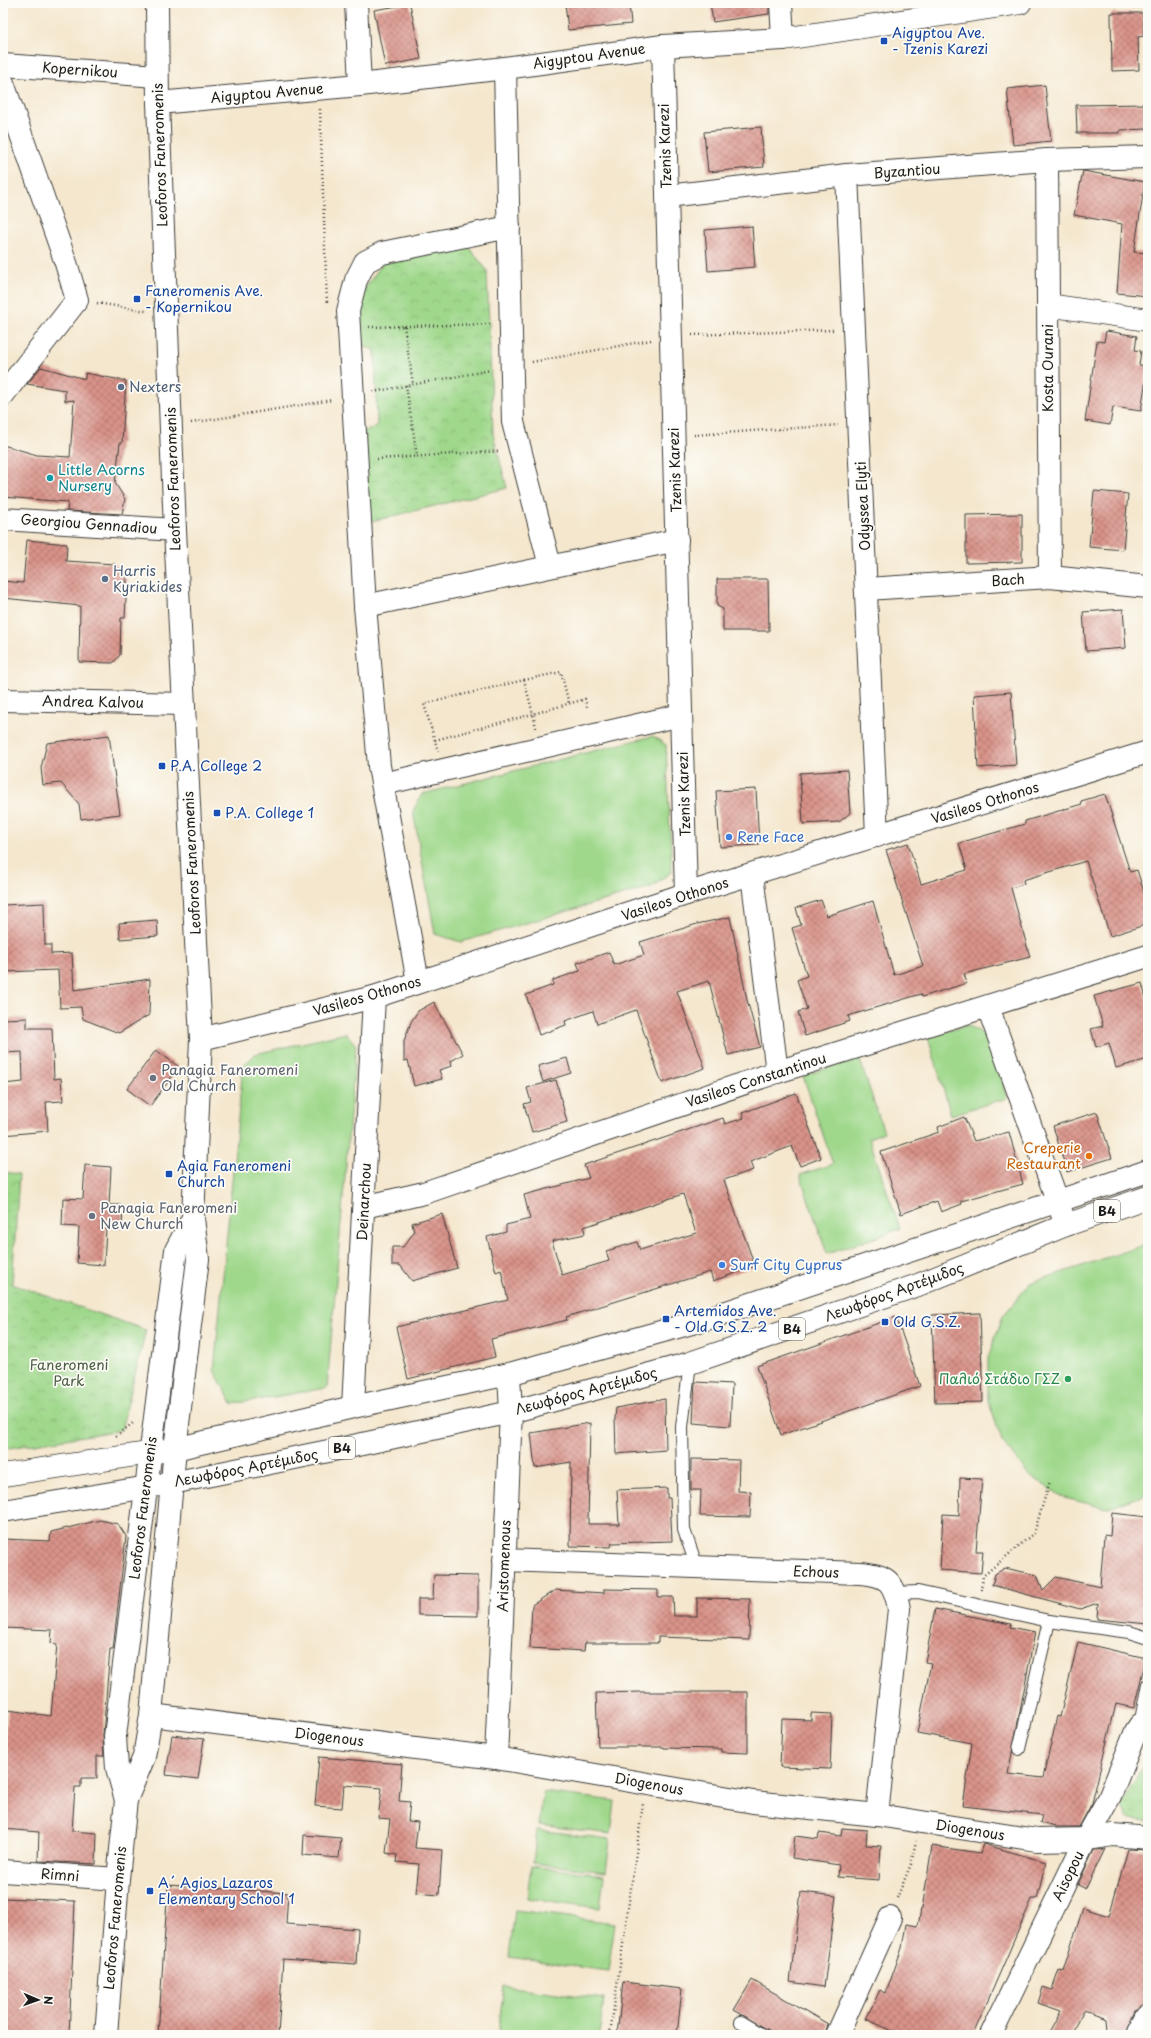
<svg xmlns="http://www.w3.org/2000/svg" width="1151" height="2038" font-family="'Playpen Sans',sans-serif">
<defs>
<pattern id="park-crowns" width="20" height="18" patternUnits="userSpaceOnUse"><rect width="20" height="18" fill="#9fd88b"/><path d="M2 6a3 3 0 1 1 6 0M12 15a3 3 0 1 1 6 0" fill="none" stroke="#88b977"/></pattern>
<pattern id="building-cross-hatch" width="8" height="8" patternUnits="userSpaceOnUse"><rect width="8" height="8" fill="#d99389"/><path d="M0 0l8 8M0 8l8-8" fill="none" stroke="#af776f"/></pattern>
</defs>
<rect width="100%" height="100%" fill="#fdfcf7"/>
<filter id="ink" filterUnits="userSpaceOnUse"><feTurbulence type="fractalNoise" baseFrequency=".025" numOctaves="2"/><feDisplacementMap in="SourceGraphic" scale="8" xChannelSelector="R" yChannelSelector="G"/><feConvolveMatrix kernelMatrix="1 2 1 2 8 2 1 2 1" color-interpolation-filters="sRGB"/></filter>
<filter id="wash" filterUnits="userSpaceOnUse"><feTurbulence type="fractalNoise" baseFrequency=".012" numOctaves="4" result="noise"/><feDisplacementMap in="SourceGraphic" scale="16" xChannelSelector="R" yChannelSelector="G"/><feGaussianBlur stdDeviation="0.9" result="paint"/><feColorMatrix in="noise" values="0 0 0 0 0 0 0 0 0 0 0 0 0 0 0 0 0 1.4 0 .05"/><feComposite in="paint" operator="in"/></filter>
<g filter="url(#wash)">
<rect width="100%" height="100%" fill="#f4e7ce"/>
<g fill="#9fd88b" stroke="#5e7a54">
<polygon points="653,736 666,745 672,872 651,887 461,942 435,934 413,811 422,794"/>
<polygon points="968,1025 990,1038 1007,1098 951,1115 928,1037"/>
<polygon points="346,1033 356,1045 327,1388 232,1404 214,1370 243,1066 255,1054"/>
<polygon points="859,1057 884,1132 869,1138 900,1229 827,1254 800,1175 833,1164 803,1076"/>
<polygon points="1148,1244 1148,1494 1106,1508 1065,1498 1028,1475 1002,1441 988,1400 988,1357 1003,1316 1030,1283"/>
<polygon points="543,1792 615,1801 611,1834 539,1825"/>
<polygon points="537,1830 610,1839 606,1872 533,1863"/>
<polygon points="531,1866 604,1875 600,1908 527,1898"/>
<polygon points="515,1910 615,1923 608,1971 509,1957"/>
<polygon points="504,1986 604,1999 599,2035 512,2035 498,2033"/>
</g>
<g fill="url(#park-crowns)" stroke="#5e7a54">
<polygon points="466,244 487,270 493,434 507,488 369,522 364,432 377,426 375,350 361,345 361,294 385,260"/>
<polygon points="3,1172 19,1174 12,1284 146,1330 121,1430 3,1449"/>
<polygon points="1148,1755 1148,1821 1128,1819 1121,1806"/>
</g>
<g id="blocks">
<g fill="url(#building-cross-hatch)" fill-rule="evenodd">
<polygon points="565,3 629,3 631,24 568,30"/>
<polygon points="710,3 769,3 769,14 713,22"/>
<polygon points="410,4 421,59 385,66 374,10"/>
<polygon points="1111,13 1143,13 1144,36 1138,37 1139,70 1112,71"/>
<polygon points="1045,85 1051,141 1013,145 1007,89"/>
<polygon points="1148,104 1148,129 1120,130 1120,133 1077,133 1076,105"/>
<polygon points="761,127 764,167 708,172 704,132"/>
<polygon points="1083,171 1145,182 1134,252 1148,253 1148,296 1117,293 1122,224 1074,215"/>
<polygon points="752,226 755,267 708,271 705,230"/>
<polygon points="1106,331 1137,336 1135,350 1141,351 1139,365 1148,366 1141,411 1113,407 1110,425 1085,421 1097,341 1104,342"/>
<polygon points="41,367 85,379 85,373 126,381 122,443 120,443 115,483 125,499 122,514 67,511 68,502 3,497 3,445 37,455 70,457 74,400 65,401 65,390 27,384"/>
<polygon points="1094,491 1128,494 1123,550 1089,547"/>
<polygon points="1022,514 1022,562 966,563 966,515"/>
<polygon points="27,540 67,544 66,561 115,564 127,580 125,618 121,618 120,655 113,663 79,662 80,606 3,598 3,581 23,583"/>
<polygon points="717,579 768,579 769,631 723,631 723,609 717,606"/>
<polygon points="1123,609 1126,648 1086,651 1083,612"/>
<polygon points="1011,692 1016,765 978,768 974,695"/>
<polygon points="109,735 120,814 81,819 79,804 61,783 43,785 41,768 47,743"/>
<polygon points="847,770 850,813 839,822 803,824 800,773"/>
<polygon points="756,789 759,845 720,847 716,791"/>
<polygon points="1105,794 1130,872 1137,870 1148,905 1148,924 1110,936 1086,861 1023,880 1024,884 1011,888 1030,957 964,974 967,983 922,997 921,994 848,1016 850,1021 805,1036 798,1012 807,1009 797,980 807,976 792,928 801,925 796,908 821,900 827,916 873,901 894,975 923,966 886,850 908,843 921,884 967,870 959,843 1025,824 1025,821 1082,804 1081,801"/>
<polygon points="44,903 45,945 51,945 51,954 72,953 74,990 150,979 149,1015 119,1033 83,1019 81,1007 60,1008 58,970 3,972 3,905"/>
<polygon points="730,917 747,1000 760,1047 728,1055 709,981 677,991 705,1068 662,1083 636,1010 597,1024 593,1011 565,1021 566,1025 539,1035 526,995 553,985 553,980 580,971 577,963 609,952 614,965 644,955 640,942 697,924"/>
<polygon points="157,920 158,936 120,939 119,923"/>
<polygon points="1142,983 1148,1005 1148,1059 1116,1068 1109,1043 1096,1047 1091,1029 1103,1026 1094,996"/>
<polygon points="434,1002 463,1054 451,1061 452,1066 439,1070 442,1079 414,1086 408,1060 404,1061 404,1041 411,1022 418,1011"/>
<polygon points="27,1018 27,1028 52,1028 54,1079 61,1078 63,1101 46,1102 48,1131 3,1135 3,1084 23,1082 22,1052 3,1053 3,1019"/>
<polygon points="156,1050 179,1067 150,1106 127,1089"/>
<polygon points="567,1058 571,1073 543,1082 538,1066"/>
<polygon points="556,1080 567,1122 532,1132 524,1104 531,1102 527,1088"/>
<path d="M 796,1093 L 821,1158 L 800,1166 L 792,1146 L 750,1162 L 753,1170 L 724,1180 L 755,1266 L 713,1281 L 710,1272 L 566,1317 L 567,1320 L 491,1339 L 495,1357 L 408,1379 L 396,1327 L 508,1300 L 501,1270 L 496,1272 L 487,1237 L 506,1232 L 506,1225 L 530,1219 L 524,1195 L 589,1178 L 584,1165 L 723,1118 L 725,1124 L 744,1118 L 742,1113 ZM 683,1194 L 696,1233 L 640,1250 L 637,1242 L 606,1251 L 609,1261 L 562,1275 L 552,1241 L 585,1234 L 584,1227 Z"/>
<polygon points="1097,1112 1112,1158 1067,1172 1053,1126"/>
<polygon points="964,1117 974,1141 1009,1132 1023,1184 961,1201 962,1204 941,1212 937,1201 901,1214 881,1152 939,1132 938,1127"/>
<polygon points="85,1165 111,1167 109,1205 123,1205 122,1229 106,1228 104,1265 77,1263 79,1227 62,1226 63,1198 83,1199"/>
<polygon points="442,1214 457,1268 412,1281 400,1265 392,1265 392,1247 403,1247 414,1232 412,1223"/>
<polygon points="980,1313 983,1402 935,1403 932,1315"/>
<polygon points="896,1317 920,1386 781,1435 757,1366"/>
<polygon points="695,1382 732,1384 730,1426 693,1423"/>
<polygon points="665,1399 666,1450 616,1454 615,1418 616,1408"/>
<polygon points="590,1423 588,1524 619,1524 617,1490 667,1488 667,1498 670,1498 672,1541 612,1543 611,1547 570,1546 571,1462 535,1468 531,1433"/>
<polygon points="691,1459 739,1460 738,1491 751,1492 750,1517 700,1516 701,1490 691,1490"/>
<polygon points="960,1478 982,1479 976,1551 983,1551 981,1573 940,1570 943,1514 959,1515"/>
<polygon points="1112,1513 1148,1517 1148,1624 1097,1619 1098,1603 1080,1609 992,1585 995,1574 1005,1568 1037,1575 1043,1590 1056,1577 1100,1587 1104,1535 1110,1536"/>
<polygon points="100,1520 118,1524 126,1536 113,1649 110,1649 103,1735 104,1756 97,1756 97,1778 81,1778 81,1787 75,1787 72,1831 97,1833 96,1864 38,1861 39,1832 3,1829 3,1744 8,1710 51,1716 57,1644 51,1643 52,1630 3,1628 3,1539 50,1541 51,1532"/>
<polygon points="434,1575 478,1576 478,1616 418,1615 418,1599 433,1599"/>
<polygon points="604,1589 658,1590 658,1597 673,1597 674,1616 697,1616 697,1598 750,1599 749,1640 658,1637 658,1643 585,1643 584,1651 530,1648 532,1605 555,1590 604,1593"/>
<polygon points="935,1609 1011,1624 1010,1627 1035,1632 1008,1774 1043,1778 1057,1716 1060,1717 1078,1642 1146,1658 1134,1708 1116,1704 1092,1803 1079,1827 1056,1827 1040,1823 1042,1815 963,1806 972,1743 917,1733 931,1663 925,1662"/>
<polygon points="642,1692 748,1692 748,1753 721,1752 721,1749 664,1748 664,1747 598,1747 596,1693"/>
<polygon points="811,1713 832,1714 830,1769 780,1767 782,1719 811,1720"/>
<polygon points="172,1735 204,1739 198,1779 166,1775"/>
<polygon points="319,1757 402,1764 399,1801 410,1802 408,1821 418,1822 415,1848 442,1850 439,1895 416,1893 419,1864 396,1862 397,1855 386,1853 390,1819 378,1818 382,1788 344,1785 342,1808 315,1806"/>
<polygon points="842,1828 867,1830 866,1845 881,1846 879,1880 838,1877 839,1865 792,1858 795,1836 818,1839 819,1833 841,1836"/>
<polygon points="304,1835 341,1838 339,1858 303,1855"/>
<polygon points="983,1844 1046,1862 1037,1899 1032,1899 973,2035 902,2035 866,2019 880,1990 886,1993 902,1948 906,1924 918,1926 921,1909 922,1909 932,1846 980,1853"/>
<polygon points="1105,1849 1086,1888 1078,1884 1094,1850"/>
<polygon points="1128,1849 1148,1850 1148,1999 1146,2004 1137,2010 1126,2035 1119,2035 1108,2030 1107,2018 1084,2010 1070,2035 1048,2035 1061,2011 1038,2003 1043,1987 1052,1990 1059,1970 1063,1971 1083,1908 1109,1916"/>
<polygon points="168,1885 288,1893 286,1924 358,1929 356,1964 283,1959 278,2035 158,2035"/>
<polygon points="801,1892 836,1896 824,1987 790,1982"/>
<polygon points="3,1898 75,1901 69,2035 3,2035"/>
<polygon points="752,1980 828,2024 825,2035 777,2035 734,2010"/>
<polygon points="623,1982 682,1989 677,2035 617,2035"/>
</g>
</g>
</g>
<g filter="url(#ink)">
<use href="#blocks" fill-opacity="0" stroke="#3c3a37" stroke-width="1"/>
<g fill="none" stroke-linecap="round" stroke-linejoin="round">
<g stroke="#3c3a37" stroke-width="14">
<g id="lane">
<polyline points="690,1363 682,1427 684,1530 697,1567"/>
<polyline points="896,1593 918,1592 1049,1621 1129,1632 1148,1638"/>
<polyline points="1140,1725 1148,1684"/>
<polyline points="1019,1749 1049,1621"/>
<polyline points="741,2022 763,2035"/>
</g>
</g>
<g stroke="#3c3a37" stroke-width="24">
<g id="street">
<polyline points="356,3 360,85"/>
<polyline points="781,3 783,39"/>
<polyline points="663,46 686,894"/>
<polyline points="3,65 157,76"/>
<polyline points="505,68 513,422 550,566"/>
<polyline points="3,83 66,263 77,300 3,395"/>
<polyline points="158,103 360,85 505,68 663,46 783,39 1020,3"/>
<polyline points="1047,160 1050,577"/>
<polyline points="847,175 877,836"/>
<polyline points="667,196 847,175 1047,160 1148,157"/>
<polyline points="1048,305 1148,320"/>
<polyline points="3,519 175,530"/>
<polyline points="867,589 1050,577 1148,587"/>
<polyline points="365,606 677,540"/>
<polyline points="3,700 184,704"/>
<polyline points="383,784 681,715"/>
<polyline points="752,875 777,1072"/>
<polyline points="418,982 379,766 365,606 348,311 356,280 365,262 382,253 509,227"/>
<polyline points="988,1007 1066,1225"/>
<polyline points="201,1039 374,997 686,894 1148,752"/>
<polyline points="364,1207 424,1193 777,1072 1148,956"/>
<polyline points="353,1407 374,997"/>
<path d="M 504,1560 L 860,1573 C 888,1575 894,1582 899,1609 L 877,1815"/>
<polyline points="496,1758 511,1412 509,1374"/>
<polyline points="3,1871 118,1879"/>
<polyline points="837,2035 890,1918"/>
<polyline points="991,2035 1086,1839 1110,1796 1136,1731 1140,1725 1148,1725"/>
</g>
</g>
<g stroke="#3c3a37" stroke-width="24">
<g id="secondary">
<polyline points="151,1715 496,1758 753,1802 877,1815 1017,1837 1037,1840 1086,1839 1113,1835 1148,1838"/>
<polyline points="126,1800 117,1768 115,1736 176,1250 193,1218"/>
<polyline points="106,2035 118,1879 126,1800 144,1757 151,1715 175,1449 198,1259 193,1218 201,1039 175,530 158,103 157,3"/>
<polyline points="1138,2035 1148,2016"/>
</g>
</g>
<g stroke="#3c3a37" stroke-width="24">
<g id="primary">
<polyline points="3,1475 175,1449 353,1407 509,1374 703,1320 1148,1171"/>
<polyline points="3,1511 172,1483 353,1446 511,1412 690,1363 918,1285 1066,1225 1148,1197"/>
</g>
</g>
<g stroke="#3c3a37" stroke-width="2.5" stroke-dasharray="1 3" stroke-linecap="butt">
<polyline points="320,109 327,304"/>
<polyline points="97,303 146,311"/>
<polyline points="404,326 413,384"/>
<polyline points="369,327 490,324"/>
<polyline points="692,335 833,330"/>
<polyline points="532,362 651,340"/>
<polyline points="406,385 417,456"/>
<polyline points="373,392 491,370"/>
<polyline points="191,423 332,400"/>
<polyline points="694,435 838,425"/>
<polyline points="377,459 500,451"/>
<polyline points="524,680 561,672 569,704"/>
<polyline points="536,728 533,714 585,699 587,707"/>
<polyline points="435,740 533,714 524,680 424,704 438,751"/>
<polyline points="3,1365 3,1374"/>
<polyline points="116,1436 133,1423"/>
<polyline points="981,1590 983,1576 1034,1533 1050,1481"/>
<polyline points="897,1898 911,1864 916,1841"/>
<polyline points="610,2035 643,1804"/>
</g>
<use href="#lane" stroke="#fff" stroke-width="12"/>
<use href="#street" stroke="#fff" stroke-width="22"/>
<use href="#secondary" stroke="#fff" stroke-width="22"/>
<use href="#primary" stroke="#fff" stroke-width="22"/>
</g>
</g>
<g fill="#1a4fb4" stroke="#fdfcf7" stroke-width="1.5">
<rect x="880" y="37" width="8" height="8" rx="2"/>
<rect x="133" y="295" width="8" height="8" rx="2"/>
<rect x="158" y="762" width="8" height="8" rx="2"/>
<rect x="213" y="809" width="8" height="8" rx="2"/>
<rect x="165" y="1170" width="8" height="8" rx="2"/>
<rect x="662" y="1315" width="8" height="8" rx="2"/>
<rect x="881" y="1318" width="8" height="8" rx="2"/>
<rect x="146" y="1887" width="8" height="8" rx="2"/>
</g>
<g fill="#5c6f8a" stroke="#fdfcf7" stroke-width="1.5">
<circle cx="121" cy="387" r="4"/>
<circle cx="105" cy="579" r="4"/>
</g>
<circle fill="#0f9aa8" stroke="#fdfcf7" stroke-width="1.5" cx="50" cy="478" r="4"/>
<g fill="#3f7fe0" stroke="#fdfcf7" stroke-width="1.5">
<circle cx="729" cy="837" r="4"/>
<circle cx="722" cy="1265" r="4"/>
</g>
<g fill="#6b7280" stroke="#fdfcf7" stroke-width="1.5">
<circle cx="153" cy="1078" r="4"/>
<circle cx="92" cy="1216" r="4"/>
</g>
<circle fill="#e8710a" stroke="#fdfcf7" stroke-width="1.5" cx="1089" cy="1156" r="4"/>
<circle fill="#2e9e5b" stroke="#fdfcf7" stroke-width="1.5" cx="1068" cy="1379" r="4"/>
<g text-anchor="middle" stroke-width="3.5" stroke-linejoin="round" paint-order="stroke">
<g fill="#fdfcf7" stroke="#605f5e" stroke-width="1">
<rect x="1094" y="1200" width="26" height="22" rx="3"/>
<rect x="779" y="1318" width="26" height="22" rx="3"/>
<rect x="329" y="1437" width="26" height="22" rx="3"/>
</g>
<g font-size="13" font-weight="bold" fill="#1c1c1c">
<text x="1107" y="1216">B4</text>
<text x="792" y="1334">B4</text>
<text x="342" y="1453">B4</text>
</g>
<g font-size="14" fill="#164399" stroke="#fdfcf7" text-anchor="start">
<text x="892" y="38">Aigyptou Ave.<tspan x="892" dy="16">- Tzenis Karezi</tspan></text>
<text x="145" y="296">Faneromenis Ave.<tspan x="145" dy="16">- Kopernikou</tspan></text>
<text x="170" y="771">P.A. College 2</text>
<text x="225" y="818">P.A. College 1</text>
<text x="177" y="1171">Agia Faneromeni<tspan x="177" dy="16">Church</tspan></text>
<text x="674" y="1316">Artemidos Ave.<tspan x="674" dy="16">- Old G.S.Z. 2</tspan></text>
<text x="893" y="1327">Old G.S.Z.</text>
<text x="158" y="1888">A´ Agios Lazaros<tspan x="158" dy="16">Elementary School 1</tspan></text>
</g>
<g font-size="14" fill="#1c1c1c" stroke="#fdfcf7">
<text transform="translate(589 56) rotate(-8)" y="5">Aigyptou Avenue</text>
<text transform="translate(80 70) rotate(4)" y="5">Kopernikou</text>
<text transform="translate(267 93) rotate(-5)" y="5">Aigyptou Avenue</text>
<text transform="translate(665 146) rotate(-92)" y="5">Tzenis Karezi</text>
<text transform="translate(160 155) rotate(-92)" y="5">Leoforos Faneromenis</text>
<text transform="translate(907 171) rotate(-4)" y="5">Byzantiou</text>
<text transform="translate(1048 368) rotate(-90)" y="5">Kosta Ourani</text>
<text transform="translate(675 470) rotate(-92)" y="5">Tzenis Karezi</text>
<text transform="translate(173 479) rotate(-92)" y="5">Leoforos Faneromenis</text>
<text transform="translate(863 506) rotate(-93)" y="5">Odyssea Elyti</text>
<text transform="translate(89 524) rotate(4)" y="5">Georgiou Gennadiou</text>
<text transform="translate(1008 580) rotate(-4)" y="5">Bach</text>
<text transform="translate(93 702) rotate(1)" y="5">Andrea Kalvou</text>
<text transform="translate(684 794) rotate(-92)" y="5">Tzenis Karezi</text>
<text transform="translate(985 803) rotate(-17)" y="5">Vasileos Othonos</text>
<text transform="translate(192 863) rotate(-93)" y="5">Leoforos Faneromenis</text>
<text transform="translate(675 899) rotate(-18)" y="5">Vasileos Othonos</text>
<text transform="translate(367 996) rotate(-16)" y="5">Vasileos Othonos</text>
<text transform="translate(756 1080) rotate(-18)" y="5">Vasileos Constantinou</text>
<text transform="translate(364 1202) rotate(-87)" y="5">Deinarchou</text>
<text transform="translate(894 1292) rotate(-20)" y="5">Λεωφόρος Αρτέμιδος</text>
<text transform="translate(586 1391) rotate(-15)" y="5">Λεωφόρος Αρτέμιδος</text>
<text transform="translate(246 1468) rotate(-11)" y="5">Λεωφόρος Αρτέμιδος</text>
<text transform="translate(143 1508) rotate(-83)" y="5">Leoforos Faneromenis</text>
<text transform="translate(504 1566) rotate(-88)" y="5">Aristomenous</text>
<text transform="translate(816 1572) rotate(2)" y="5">Echous</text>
<text transform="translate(329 1737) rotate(7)" y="5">Diogenous</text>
<text transform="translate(649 1784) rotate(10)" y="5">Diogenous</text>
<text transform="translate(970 1830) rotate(9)" y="5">Diogenous</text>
<text transform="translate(60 1875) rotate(4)" y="5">Rimni</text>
<text transform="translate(1068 1876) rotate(-64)" y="5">Aisopou</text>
<text transform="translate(115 1918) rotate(-85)" y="5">Leoforos Faneromenis</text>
</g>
<g font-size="14" fill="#4e5e75" stroke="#fdfcf7" text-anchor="start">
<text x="129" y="392">Nexters</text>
<text x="113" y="576">Harris<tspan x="113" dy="16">Kyriakides</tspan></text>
</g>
<g font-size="14" fill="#0d838f" stroke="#fdfcf7" text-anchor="start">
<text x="58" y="475">Little Acorns<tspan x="58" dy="16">Nursery</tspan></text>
</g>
<g font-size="14" fill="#366cbe" stroke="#fdfcf7" text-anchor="start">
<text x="737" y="842">Rene Face</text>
<text x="730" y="1270">Surf City Cyprus</text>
</g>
<g font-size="14" fill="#5b616d" stroke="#fdfcf7" text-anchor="start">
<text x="161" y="1075">Panagia Faneromeni<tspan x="161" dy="16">Old Church</tspan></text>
<text x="100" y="1213">Panagia Faneromeni<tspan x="100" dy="16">New Church</tspan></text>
</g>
<g font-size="14" fill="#c56008" stroke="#fdfcf7" text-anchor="end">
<text x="1081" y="1153">Creperie<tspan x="1081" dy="16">Restaurant</tspan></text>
</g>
<g font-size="14" fill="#4a5e43" stroke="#fdfcf7">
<text x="69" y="1370">Faneromeni<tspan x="69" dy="16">Park</tspan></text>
</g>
<g font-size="14" fill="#27864d" stroke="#fdfcf7" text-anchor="end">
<text x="1060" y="1384">Παλιό Στάδιο ΓΣΖ</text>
</g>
</g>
<rect width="1151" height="2038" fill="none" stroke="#fdfcf7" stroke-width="16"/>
<g transform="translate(38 2000) rotate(92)" stroke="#fdfcf7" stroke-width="3" paint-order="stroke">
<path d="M0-3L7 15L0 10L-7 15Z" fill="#1c1c1c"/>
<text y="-6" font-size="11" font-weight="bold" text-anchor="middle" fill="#1c1c1c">N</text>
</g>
</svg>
